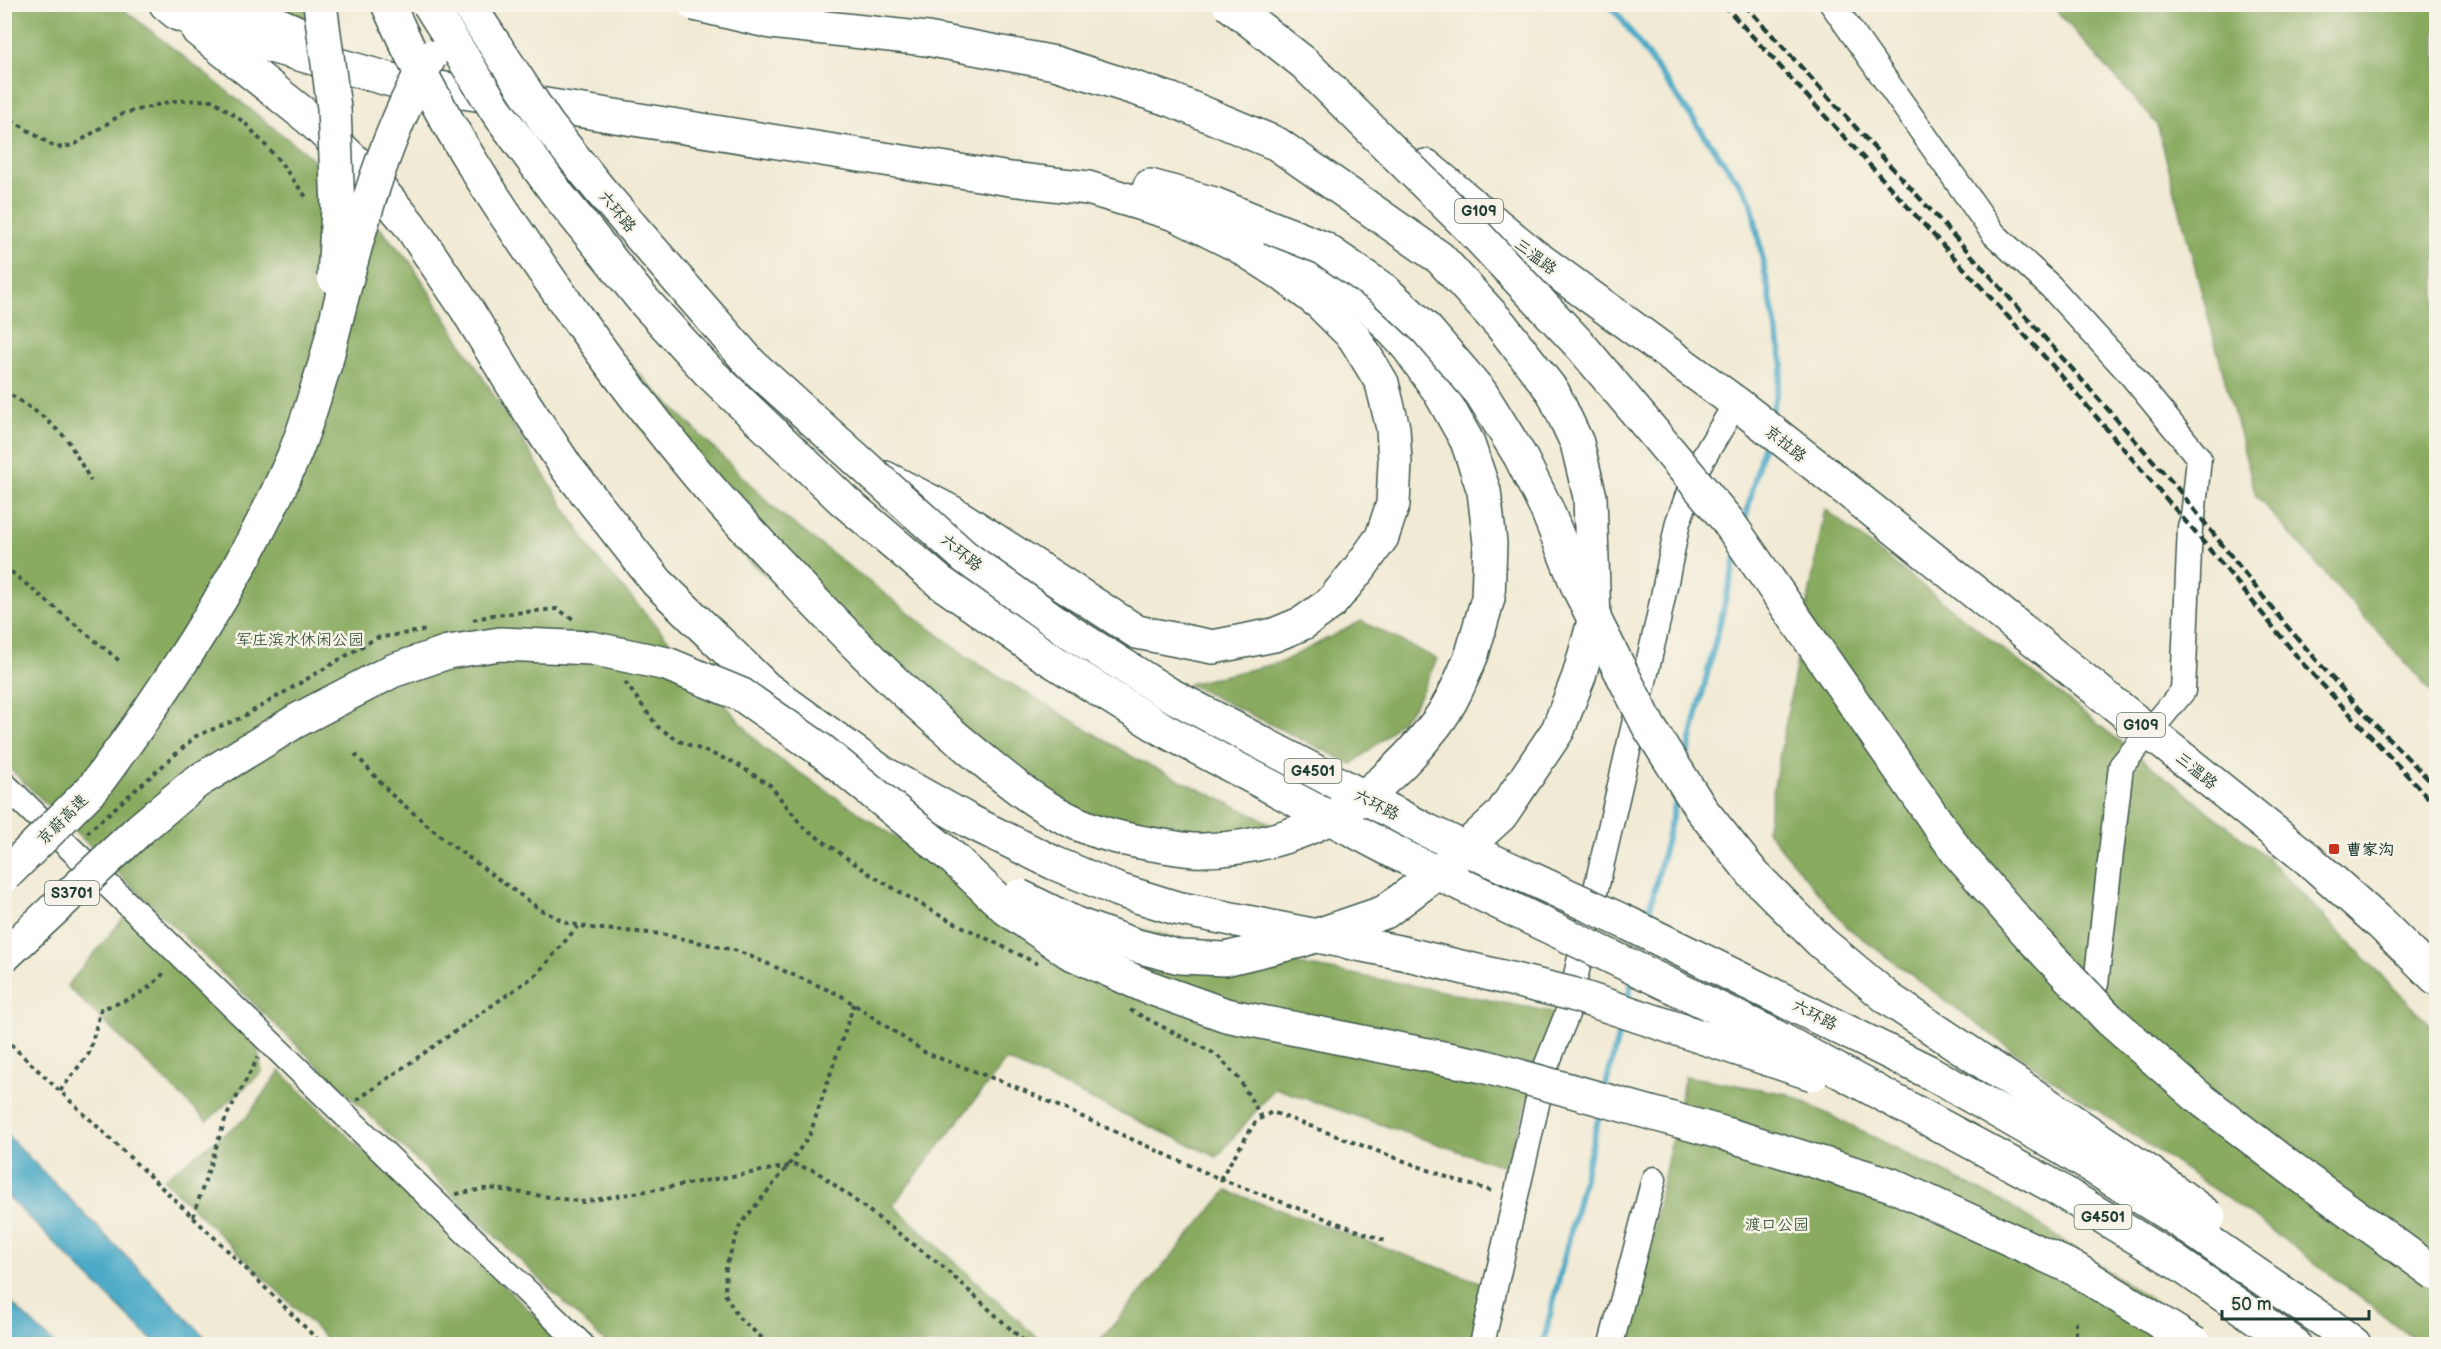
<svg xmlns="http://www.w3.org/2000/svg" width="2441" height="1349" font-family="'Balsamiq Sans','LXGW WenKai TC',sans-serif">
<rect width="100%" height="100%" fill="#f7f3e8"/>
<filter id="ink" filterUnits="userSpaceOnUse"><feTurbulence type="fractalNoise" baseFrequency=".0167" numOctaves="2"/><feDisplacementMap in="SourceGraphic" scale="12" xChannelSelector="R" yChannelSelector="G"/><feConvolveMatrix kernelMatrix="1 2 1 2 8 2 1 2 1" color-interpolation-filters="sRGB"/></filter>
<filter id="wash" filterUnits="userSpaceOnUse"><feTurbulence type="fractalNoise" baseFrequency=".008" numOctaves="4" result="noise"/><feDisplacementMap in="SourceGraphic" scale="24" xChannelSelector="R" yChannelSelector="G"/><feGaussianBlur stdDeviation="1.35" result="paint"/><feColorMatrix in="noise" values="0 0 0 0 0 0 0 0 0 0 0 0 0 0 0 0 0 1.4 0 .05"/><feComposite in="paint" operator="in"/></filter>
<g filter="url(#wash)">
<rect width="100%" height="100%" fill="#f1ead4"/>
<g fill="#89ab60" stroke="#54744a" stroke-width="1.5">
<polygon points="2057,4 2436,5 2436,697 2256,496 2157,124 2054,8"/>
<polygon points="4,5 118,5 327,170 411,263 595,556 763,748 965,884 1210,947 1558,1013 1505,1167 1275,1088 1217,1157 1006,1060 893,1205 1044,1344 607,1344 5,764"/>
<polygon points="260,5 314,5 327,31"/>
<polygon points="576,311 778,512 970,659 1136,759 1270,823 1255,836 1182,852 1015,794 732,546 561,323"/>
<polygon points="1825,509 2264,855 2436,1031 2436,1344 2421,1344 2257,1219 2043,1073 1848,928 1766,830"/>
<polygon points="1361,621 1437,659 1415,705 1383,739 1352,764 1188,684 1282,662"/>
<polygon points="127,914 256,1041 262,1072 207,1121 67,986"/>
<polygon points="280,1071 564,1344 332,1344 163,1179 246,1118"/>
<polygon points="1685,1076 1788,1094 2011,1206 2172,1314 2186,1344 1629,1344"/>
<polygon points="1227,1191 1499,1289 1487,1344 1097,1344"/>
</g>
<g fill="#47a8c6" stroke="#33727d" stroke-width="1.5">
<polygon points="4,1133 5,1133 212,1344 156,1344 5,1194"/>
<polygon points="4,1297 5,1297 54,1344 5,1344"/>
</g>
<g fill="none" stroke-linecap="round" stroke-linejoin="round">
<g stroke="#47a8c6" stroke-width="6">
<polyline points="1607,4 1620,17 1751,200 1783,365 1771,416"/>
<polyline points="1744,524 1765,438"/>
<polyline points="1685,763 1737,554"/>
<polyline points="1647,920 1678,793"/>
<polyline points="1627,1002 1633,977"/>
<polyline points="1605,1089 1622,1021"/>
<polyline points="1543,1344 1601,1108"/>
</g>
</g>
</g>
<g filter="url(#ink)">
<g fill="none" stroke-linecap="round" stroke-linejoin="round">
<g stroke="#3e574c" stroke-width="27">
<g id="minor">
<polyline points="1832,4 1994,234 2051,287 2132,376 2199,458 2193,517 2190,527 2183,691 2121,766 2096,984"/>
<polyline points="4,784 581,1344"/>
<polyline points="1482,1344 1545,1069 1567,1014 1658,621 1678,522 1699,465 1736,403"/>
<polyline points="1611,1344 1654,1179"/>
</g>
</g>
<g stroke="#3e574c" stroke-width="36">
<g id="highway">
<polyline points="166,4 178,14 267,45 395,81 1010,179 1088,188 1175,214 1239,246 1281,273 1321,304 1354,337 1382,383 1393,428 1395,462 1393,504 1382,537 1359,569 1331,603 1303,623 1274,635 1213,647 1137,632 953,513 885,478"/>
<polyline points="232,4 303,35"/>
<polyline points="198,30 310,119 363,169 409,224 466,308 522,400 567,468 657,582 766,688 883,773 971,822 1054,863 1118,890 1176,908"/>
<polyline points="1426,166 1532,254 1736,403 1837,482 2308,859 2381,924 2436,978"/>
<polyline points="1150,186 1214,204 1270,227 1339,278 1375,311 1408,347 1439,391 1467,441 1484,491 1490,543 1488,598 1472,654"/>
<path d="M 93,788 C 168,688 243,574 292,460 C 306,428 315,394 326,361"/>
<polyline points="1902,1105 2051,1185 2170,1258 2294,1344"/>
<polyline points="2327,1323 2354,1344"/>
</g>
</g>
<g stroke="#3e574c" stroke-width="4" stroke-dasharray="4.5 4.5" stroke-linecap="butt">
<polyline points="4,115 56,148 74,145 122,114 172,101 213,100 245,123 277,158 306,197"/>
<polyline points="4,390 41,415 67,439 91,481"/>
<polyline points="4,566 121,662"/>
<polyline points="473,620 493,615 557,609 575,620"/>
<polyline points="625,682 658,727 679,741 733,762 770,785 803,827 871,875 939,915 1038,964"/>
<polyline points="355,754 392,795 450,844 541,910 567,923 591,928 661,934 738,951 840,995 926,1053 1016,1087 1220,1179 1256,1121 1272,1112 1458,1181 1495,1192"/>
<polyline points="87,833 196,736 241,718 376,638 427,630"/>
<polyline points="1130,1010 1217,1055 1239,1079 1262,1118"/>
<polyline points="4,1038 219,1242 322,1344"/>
<path d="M 60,1091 L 89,1053 L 101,1009 C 126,1001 150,992 166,970"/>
<polyline points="357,1100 537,974 578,926"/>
<polyline points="1220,1179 1388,1242"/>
<polyline points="456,1194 489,1188 583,1202 796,1165 816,1171 942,1266 1027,1344"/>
<polyline points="193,1217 226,1117 258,1058"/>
<polyline points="769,1344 738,1317 725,1294 726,1266 740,1225 788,1166 810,1134 854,1004"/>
<polyline points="2076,1344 2076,1321"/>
</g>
<use href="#minor" stroke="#fff" stroke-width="24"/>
<use href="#highway" stroke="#fff" stroke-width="33"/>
<g stroke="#1f3d34" stroke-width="4.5" stroke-dasharray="9 4.5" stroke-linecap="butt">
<polyline points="1723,4 2052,365 2222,564 2304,665 2436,806"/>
<polyline points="1744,4 1992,278 2178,489 2284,623 2355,704 2436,787"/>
</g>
<g stroke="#3e574c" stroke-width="36" stroke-linecap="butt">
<g id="highway-bridge">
<polyline points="320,4 334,108 338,209 334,277"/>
<path d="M 388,4 C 436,115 504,216 574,314 C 614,369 655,424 699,476 C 734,518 774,557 811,598 C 863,653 917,706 977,755 C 1005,778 1033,802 1066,818 C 1096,834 1130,841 1164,846 C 1177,848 1190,851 1203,850 C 1302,848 1377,801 1436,724 C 1452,703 1462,678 1472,654"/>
<polyline points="429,4 496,110 559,196 643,300 708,371 843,500 940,582 1045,656 1164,730 1398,854 1763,1030 1902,1105"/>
<polyline points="468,4 547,124 599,189 751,364 965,557 1067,630 1167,693 1428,831 1627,923 1929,1072 2067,1151 2179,1221 2327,1323"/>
<polyline points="694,4 771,22 927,39 1055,63 1172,100 1277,144 1440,258 1501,325 1553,392 1577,443 1590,497 1594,621 1579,676 1558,730 1501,815 1441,870 1385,912 1300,941 1225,959 1180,957 1137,946 1076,924 1019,896"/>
<polyline points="1229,4 1304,63 1469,227 1581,346 1727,520 1958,853 2031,937 2109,1019 2197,1096 2293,1170 2436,1274"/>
<polyline points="1270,227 1323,248 1384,290 1427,330 1481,393 1520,456 1547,510 1578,587 1649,727 1701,809 1754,875 1821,942 1889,999 2150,1173 2209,1217"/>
<path d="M 326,361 C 351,259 377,148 430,57"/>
<polyline points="4,876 93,788"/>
<polyline points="1176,908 1403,953 1572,994 1813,1074"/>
<polyline points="4,956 140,829 195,783 296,721 392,671 448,652 500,644 591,648 667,664 742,695 821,750 953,858 1007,909 1069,952 1145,986 1226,1015 1483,1066 1726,1134 1892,1185 2075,1269 2195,1344"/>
</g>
</g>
<use href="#highway-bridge" stroke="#fff" stroke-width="33"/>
</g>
</g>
<rect fill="#c8321e" stroke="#f7f3e8" stroke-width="2" x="2328" y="843" width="12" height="12" rx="3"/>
<g text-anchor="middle" stroke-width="5" stroke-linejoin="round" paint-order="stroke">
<g fill="#f7f3e8" stroke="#60746a" stroke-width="1.5">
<rect x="1455" y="199" width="48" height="24" rx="4.5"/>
<rect x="2117" y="713" width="48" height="24" rx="4.5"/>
<rect x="1284.5" y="759" width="57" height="24" rx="4.5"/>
<rect x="45" y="881" width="54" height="24" rx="4.5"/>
<rect x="2074.5" y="1205" width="57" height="24" rx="4.5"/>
</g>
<g font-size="15" font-weight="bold" fill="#1f3d34">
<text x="1479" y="216">G109</text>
<text x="2141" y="730">G109</text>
<text x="1313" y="776">G4501</text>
<text x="72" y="898">S3701</text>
<text x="2103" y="1222">G4501</text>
</g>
<g font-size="16" fill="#1f3d34" stroke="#f7f3e8">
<text transform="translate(618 211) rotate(50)" y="6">六环路</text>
<text transform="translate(1536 256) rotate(37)" y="6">三温路</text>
<text transform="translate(1786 443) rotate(38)" y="6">京拉路</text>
<text transform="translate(962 552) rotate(39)" y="6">六环路</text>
<text transform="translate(2197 770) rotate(39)" y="6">三温路</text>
<text transform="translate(1377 804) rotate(27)" y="6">六环路</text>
<text transform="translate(62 819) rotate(-45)" y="6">京蔚高速</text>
<text transform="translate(1815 1014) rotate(27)" y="6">六环路</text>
</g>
<g font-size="16" fill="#3b583f" stroke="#f7f3e8">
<text x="300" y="645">军庄滨水休闲公园</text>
<text x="1777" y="1230">渡口公园</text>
</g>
<g font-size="16" font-weight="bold" fill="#1f3d34" stroke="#f7f3e8" text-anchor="start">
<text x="2346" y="855">曹家沟</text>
</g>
</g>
<rect width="2441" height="1349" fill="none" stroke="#f7f3e8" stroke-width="24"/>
<path d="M2222 1310v9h147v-9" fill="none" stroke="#1f3d34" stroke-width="3"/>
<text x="2231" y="1310" font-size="18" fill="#1f3d34" stroke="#f7f3e8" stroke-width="4.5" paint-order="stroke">50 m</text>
</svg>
